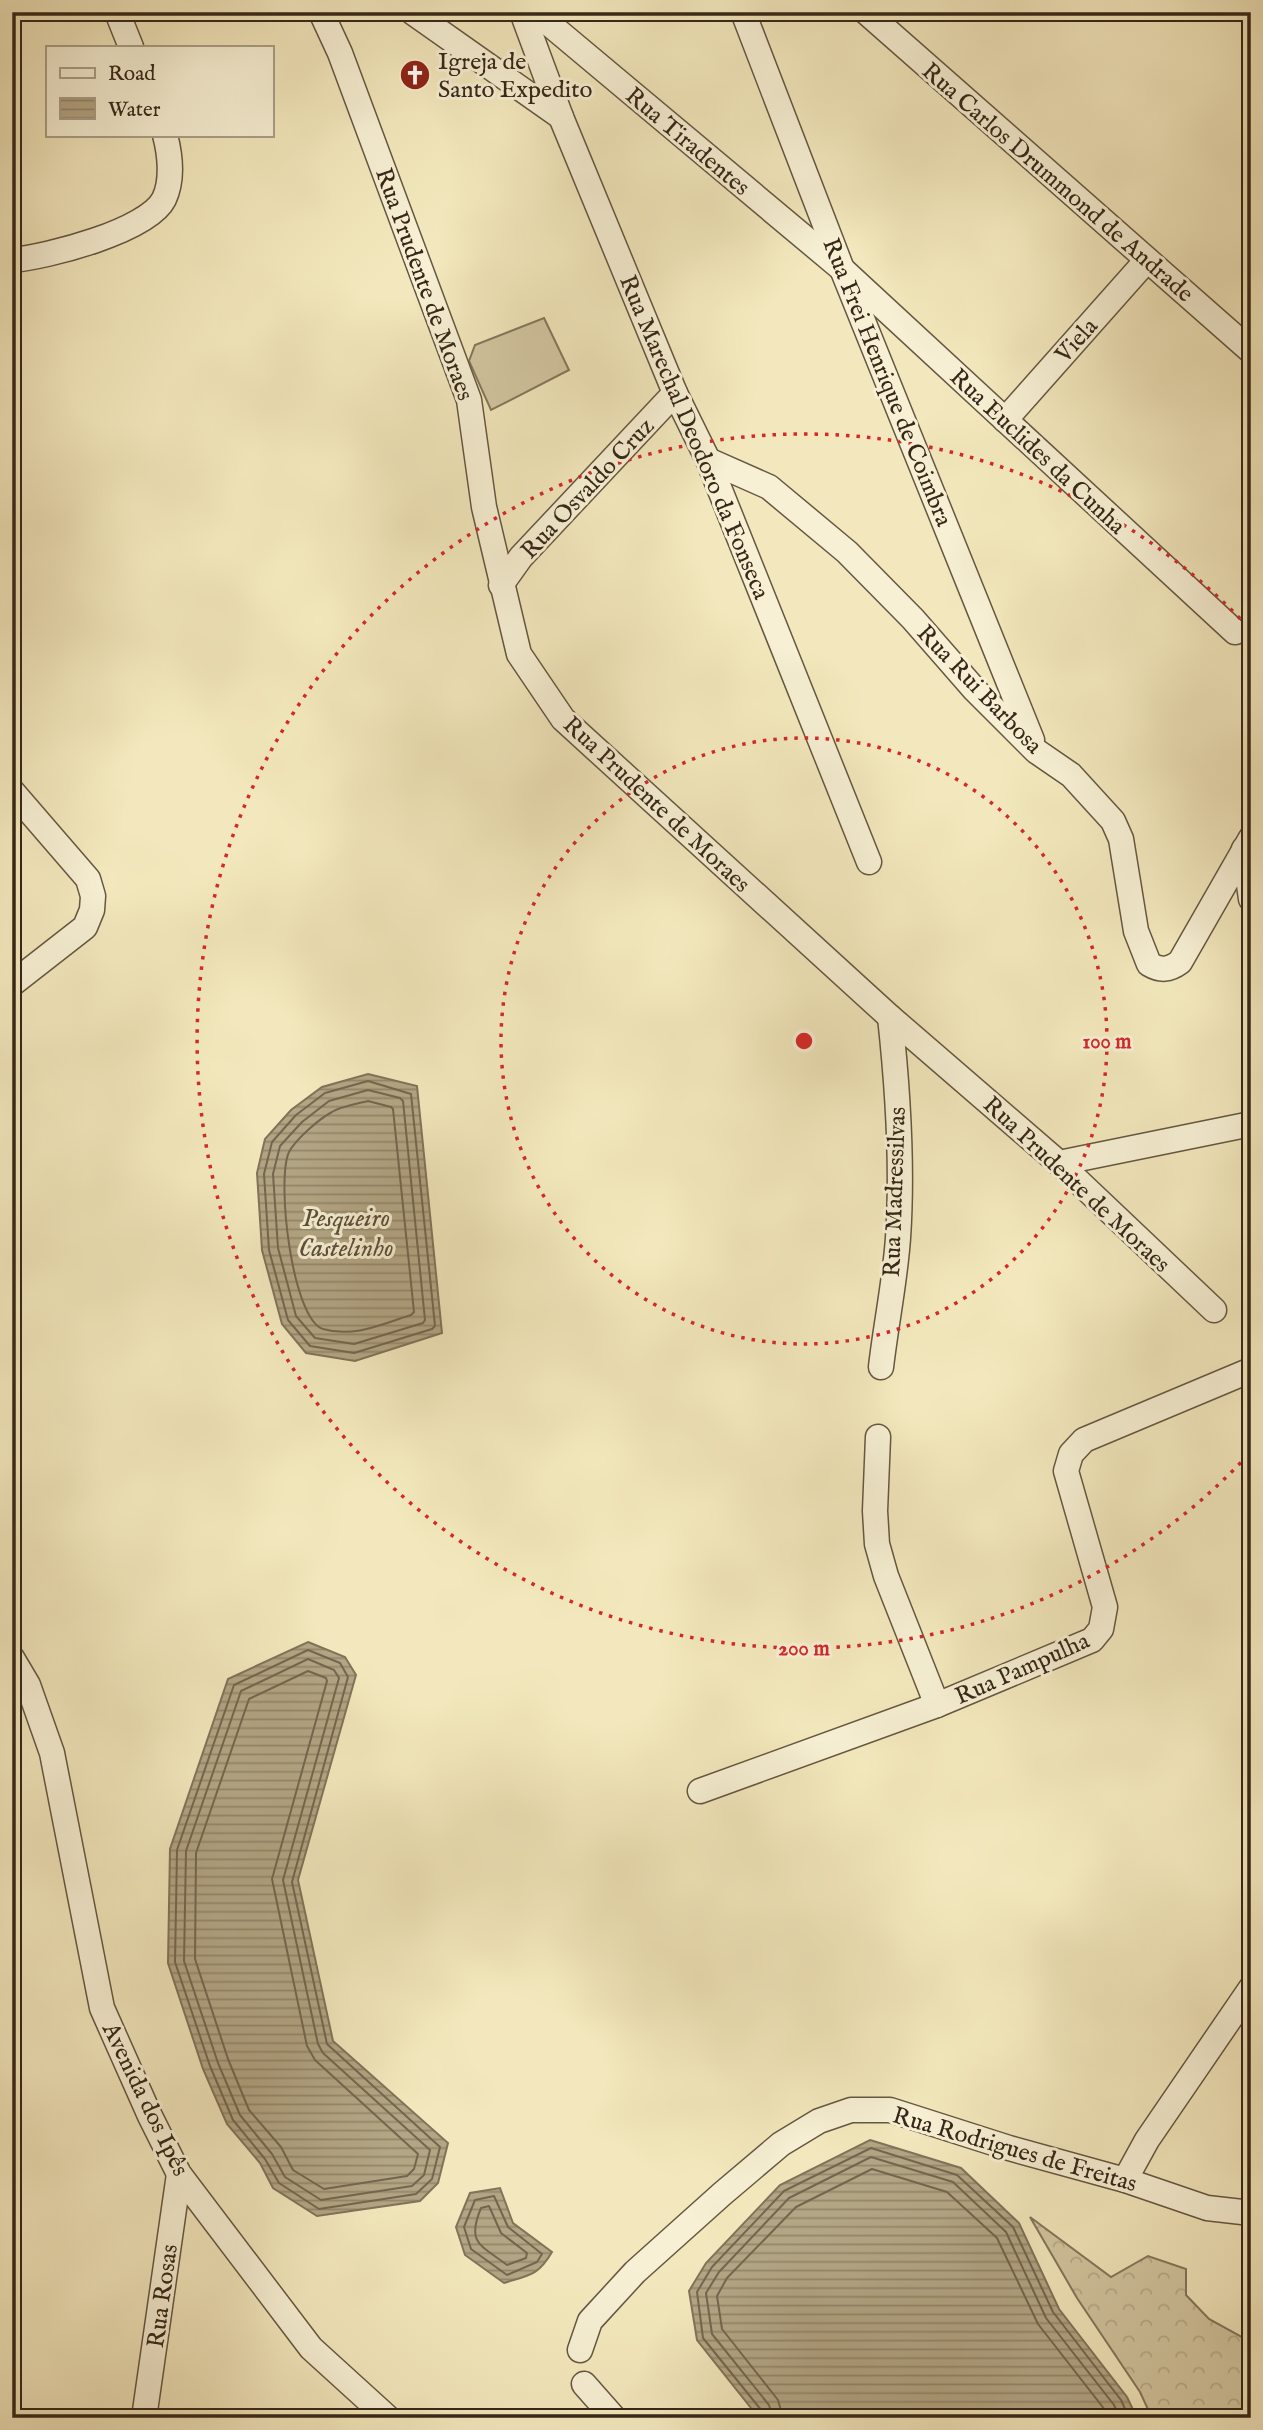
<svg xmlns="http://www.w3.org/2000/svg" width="1263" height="2430" font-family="'IM FELL English',serif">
<defs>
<pattern id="forest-crowns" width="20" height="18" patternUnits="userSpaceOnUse" patternTransform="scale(1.75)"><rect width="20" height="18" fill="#d3c7a1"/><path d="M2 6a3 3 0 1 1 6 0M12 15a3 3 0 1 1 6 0" fill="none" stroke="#b6ab8a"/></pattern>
<pattern id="water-rules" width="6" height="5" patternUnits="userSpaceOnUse" patternTransform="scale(1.75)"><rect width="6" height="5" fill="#b3a685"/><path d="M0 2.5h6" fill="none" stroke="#92876c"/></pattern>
</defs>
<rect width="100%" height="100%" fill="#f3e8bd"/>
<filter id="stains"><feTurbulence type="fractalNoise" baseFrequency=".00286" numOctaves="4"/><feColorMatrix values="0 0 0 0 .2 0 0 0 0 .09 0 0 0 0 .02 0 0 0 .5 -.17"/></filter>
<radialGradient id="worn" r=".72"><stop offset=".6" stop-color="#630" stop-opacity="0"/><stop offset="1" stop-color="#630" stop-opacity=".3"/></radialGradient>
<polygon fill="#d3c7a1" stroke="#84775c" stroke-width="2" points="544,318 569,370 491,410 469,361 475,345"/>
<polygon fill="url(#forest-crowns)" stroke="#84775c" stroke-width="2" points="1030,2217 1111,2277 1148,2256 1186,2269 1186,2295 1209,2319 1251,2342 1251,2418 1152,2418 1140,2392 1077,2298"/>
<g fill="url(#water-rules)" stroke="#817359" stroke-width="2">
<polygon points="368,1074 417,1086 442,1333 355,1361 306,1353 282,1324 262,1250 257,1173 265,1139 291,1110 322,1087"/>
<polygon points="308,1642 345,1657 356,1675 298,1880 333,2041 448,2143 438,2183 420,2201 317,2216 273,2188 260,2163 227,2124 203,2069 168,1963 170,1849 228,1679"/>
<polygon points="870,2140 961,2168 1019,2223 1059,2309 1127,2397 1137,2418 759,2418 697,2340 689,2291 706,2263 780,2185"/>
<path d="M 500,2188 L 513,2223 L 552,2252 C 538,2276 529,2275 504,2283 L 465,2255 L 456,2227 L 470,2193 Z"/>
</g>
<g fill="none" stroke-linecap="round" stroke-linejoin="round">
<g stroke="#74664e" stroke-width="2">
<polygon points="368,1081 411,1094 435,1326 432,1329 354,1353 310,1346 288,1320 269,1250 264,1174 272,1142 296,1115 325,1093"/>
<polygon points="368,1090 400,1098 403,1101 425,1320 423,1323 354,1344 315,1338 296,1316 278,1248 273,1174 280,1146 302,1122 329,1101"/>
<path d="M 368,1101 L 391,1107 L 393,1109 L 414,1312 L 411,1315 C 382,1324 354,1338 323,1329 C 292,1319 276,1180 289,1152 C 296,1139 319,1119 332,1112 C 342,1106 357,1104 368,1101 Z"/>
<polygon points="308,1650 340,1663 348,1677 292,1882 327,2044 440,2147 432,2179 416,2194 319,2209 279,2183 265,2159 233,2120 210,2066 175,1962 177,1850 234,1685"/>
<polygon points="308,1659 334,1670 339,1678 283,1880 318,2044 323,2053 430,2150 424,2175 412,2186 321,2200 285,2177 272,2154 240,2115 218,2063 184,1961 186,1851 241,1691"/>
<polygon points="308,1671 326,1678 327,1681 272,1879 307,2046 315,2060 418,2154 414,2169 407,2176 324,2189 293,2170 281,2147 249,2110 228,2059 195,1959 196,1853 249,1699"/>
<polygon points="494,2196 508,2227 542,2254 537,2262 507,2275 471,2249 464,2227 475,2200"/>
<path d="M 489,2206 L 501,2233 L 527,2253 L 526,2258 L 507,2265 C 481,2245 466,2244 481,2208 Z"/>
<polyline points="764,2418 762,2411 703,2338 697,2292 712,2267 784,2191 871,2148 957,2175 1013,2227 1053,2312 1121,2400 1129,2418"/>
<polyline points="773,2418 769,2405 712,2334 706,2293 719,2272 789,2198 871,2157 953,2182 1006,2232 1046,2318 1114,2405 1120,2418"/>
<polyline points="783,2418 778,2400 722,2329 717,2296 727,2278 796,2207 872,2169 947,2192 997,2238 1038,2324 1105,2410 1108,2418"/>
</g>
<g stroke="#655741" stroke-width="27">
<g id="minor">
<polyline points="117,12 131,47"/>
<polyline points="321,12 340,53 469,400 484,507 519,654 563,719 890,1017 1059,1163 1214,1310"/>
<polyline points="412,12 561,117"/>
<polyline points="522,12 561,117 675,393 708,460 869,862"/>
<polyline points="535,12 842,269 1235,632"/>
<polyline points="743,12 842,269 1032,740"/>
<polyline points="866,12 1251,351"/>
<path d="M 12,260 C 47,257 148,231 164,199 C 173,180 170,154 165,135"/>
<polyline points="1005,420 1147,260"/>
<path d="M 708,460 L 769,487 L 847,552 L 913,619 L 975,690 L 1036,751 L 1071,775 L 1113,821 L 1121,839 L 1136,931 L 1149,964 C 1161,971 1169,970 1180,962 L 1251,838"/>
<polyline points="501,585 521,557 675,393"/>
<polyline points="12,791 88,879 93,896 92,910 85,927 12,984"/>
<polyline points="1244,849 1251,899"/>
<polyline points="1059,1163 1251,1124"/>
<path d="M 881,1367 C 886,1324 895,1281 898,1238 C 903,1164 898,1090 890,1017"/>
<polyline points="878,1437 875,1511 877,1544 886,1576 937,1705"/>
<polyline points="12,1658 28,1685 52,1753 102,2008 150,2116 179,2174 311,2348 388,2418"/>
<polyline points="700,1791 937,1705 1092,1640 1101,1629 1105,1607 1066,1471 1071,1454 1084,1440 1251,1370"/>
<polyline points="1125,2180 1147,2140 1251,1988"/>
<polyline points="580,2350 590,2321 635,2272 722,2194 781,2144 819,2121 851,2110 890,2110 1009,2148 1125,2180 1207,2208 1251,2213"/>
<polyline points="584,2384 614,2418"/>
<polyline points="144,2418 179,2174"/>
</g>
</g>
<use href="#minor" stroke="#f7f0d4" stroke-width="24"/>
</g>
<g fill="none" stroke="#d62828" stroke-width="3.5" stroke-dasharray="3.5 7">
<circle cx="804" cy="1041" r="303"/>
<path d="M1248 1455A607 607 0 1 1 1248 627"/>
</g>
<defs>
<g id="church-disc" transform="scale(1.575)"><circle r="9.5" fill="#8f2418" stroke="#f7f0d4"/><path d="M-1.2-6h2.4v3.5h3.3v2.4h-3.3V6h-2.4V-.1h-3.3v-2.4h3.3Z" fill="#fff"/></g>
</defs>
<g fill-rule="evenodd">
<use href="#church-disc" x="415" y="75"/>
</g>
<g text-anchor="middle" stroke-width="6" stroke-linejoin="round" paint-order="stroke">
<g font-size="24" fill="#362718" stroke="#f7f0d4" text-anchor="start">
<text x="438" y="69">Igreja de<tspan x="438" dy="28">Santo Expedito</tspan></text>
</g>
<g font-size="24" fill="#362718" stroke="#f7f0d4">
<text transform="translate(688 141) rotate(40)" y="8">Rua Tiradentes</text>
<text transform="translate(1058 182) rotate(41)" y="8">Rua Carlos Drummond de Andrade</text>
<text transform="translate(425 284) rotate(70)" y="8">Rua Prudente de Moraes</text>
<text transform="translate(1076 340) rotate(-48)" y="8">Viela</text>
<text transform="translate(888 382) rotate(68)" y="8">Rua Frei Henrique de Coimbra</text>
<text transform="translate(695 437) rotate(67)" y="8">Rua Marechal Deodoro da Fonseca</text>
<text transform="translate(1038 451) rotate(43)" y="8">Rua Euclides da Cunha</text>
<text transform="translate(587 488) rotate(-47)" y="8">Rua Osvaldo Cruz</text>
<text transform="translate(980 689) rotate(46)" y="8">Rua Rui Barbosa</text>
<text transform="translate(657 804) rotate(43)" y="8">Rua Prudente de Moraes</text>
<text transform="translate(1077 1184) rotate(43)" y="8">Rua Prudente de Moraes</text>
<text transform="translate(894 1192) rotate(-88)" y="8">Rua Madressilvas</text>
<text transform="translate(1022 1668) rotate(-24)" y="8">Rua Pampulha</text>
<text transform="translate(146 2099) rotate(64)" y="8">Avenida dos Ipês</text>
<text transform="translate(1015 2149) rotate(16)" y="8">Rua Rodrigues de Freitas</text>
<text transform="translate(162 2296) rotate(-82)" y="8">Rua Rosas</text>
</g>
<g font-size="26" font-style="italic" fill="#5c4d39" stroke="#f7f0d4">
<text x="346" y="1226">Pesqueiro<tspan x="346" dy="30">Castelinho</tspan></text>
</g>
</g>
<circle cx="804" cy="1041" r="10" fill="#d62828" stroke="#f7f0d4" stroke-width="3.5"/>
<g font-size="21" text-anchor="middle" font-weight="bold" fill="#d62828" stroke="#f7f0d4" stroke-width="6" stroke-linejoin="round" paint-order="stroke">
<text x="1107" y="1048">100 m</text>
<text x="804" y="1655">200 m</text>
</g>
<rect width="1263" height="2430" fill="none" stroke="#f3e8bd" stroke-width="42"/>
<rect x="14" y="14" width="1235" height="2402" fill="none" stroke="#362718" stroke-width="3.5"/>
<rect x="21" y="21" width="1221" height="2388" fill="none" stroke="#362718" stroke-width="2"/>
<rect x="46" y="46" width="228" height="91" fill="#f7f0d4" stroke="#aaa089" stroke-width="2"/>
<rect x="60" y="68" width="35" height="10" fill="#f7f0d4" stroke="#aaa089" stroke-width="2"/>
<text x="108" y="80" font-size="21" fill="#362718">Road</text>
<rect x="60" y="98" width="35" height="21" fill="url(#water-rules)" stroke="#aaa089" stroke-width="2"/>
<text x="108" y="116" font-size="21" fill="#362718">Water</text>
<rect width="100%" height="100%" filter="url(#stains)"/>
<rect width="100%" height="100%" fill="url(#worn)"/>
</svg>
